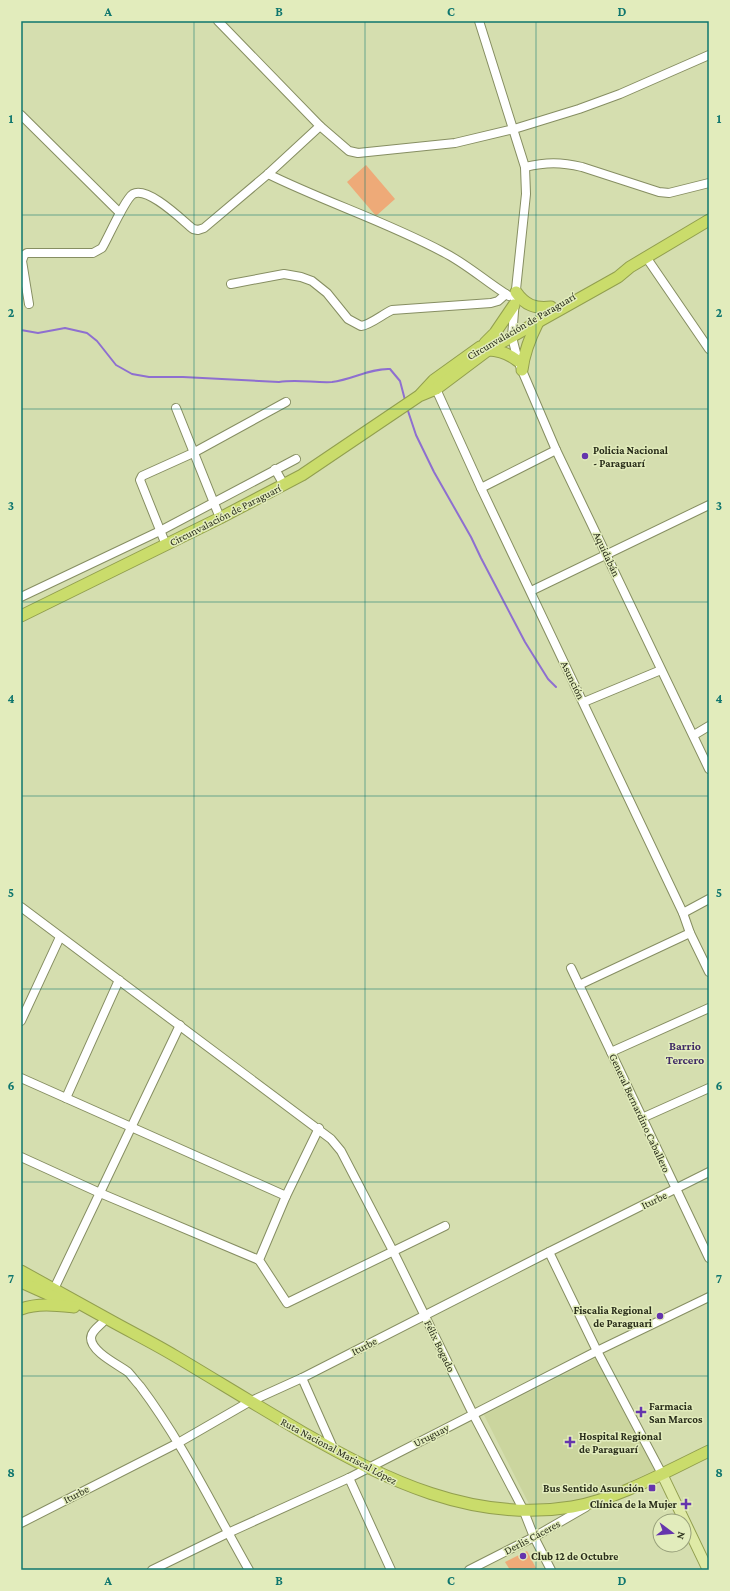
<svg xmlns="http://www.w3.org/2000/svg" width="730" height="1591" font-family="'Crimson Pro',serif">
<rect width="100%" height="100%" fill="#d5deaf"/>
<polygon fill="#cbd59e" points="598,1357 657,1469 591,1500 529,1504 484,1415"/>
<g fill="#eeaa78">
<polygon points="366,165 395,199 376,216 347,182"/>
<polygon points="527,1551 537,1570 510,1570 505,1562"/>
</g>
<g fill="none" stroke-linecap="round" stroke-linejoin="round">
<g stroke="#8e6fd0" stroke-width="2">
<path d="M 21,330 L 38,333 L 65,328 L 87,333 L 97,341 L 116,365 L 132,374 L 149,377 L 183,377 L 279,382 C 297,379 315,383 332,382 C 352,380 370,368 390,369 L 400,381 L 405,400"/>
<polyline points="407,408 416,435 434,472 471,537 481,558 525,642 548,679 556,687"/>
</g>
<g stroke="#868e62" stroke-width="10">
<g id="minor">
<polyline points="218,21 320,126 349,151 358,153 455,143 514,129 579,109 620,94 709,55"/>
<polyline points="479,21 525,167 526,194 515,299 512,337 518,361 556,450 709,769"/>
<polyline points="21,115 120,213"/>
<path d="M 525,167 C 546,162 561,162 582,167 L 659,192 L 669,193 L 709,183"/>
<path d="M 268,174 C 325,202 387,222 443,252 C 467,264 486,282 509,296"/>
<polyline points="646,257 709,349"/>
<path d="M 231,284 L 284,274 L 301,277 L 312,281 L 327,293 L 348,319 L 361,326 C 370,325 383,314 392,310 L 491,303 L 498,301 L 506,294"/>
<path d="M 29,304 L 22,261 L 24,255 L 27,253 L 93,253 L 102,248 C 108,238 125,199 133,194 C 148,186 182,220 193,229 L 198,230 L 204,228 L 268,174 L 320,126"/>
<polyline points="436,389 481,488 683,913 690,933 709,972"/>
<polyline points="176,408 220,518"/>
<polyline points="275,469 284,485"/>
<polyline points="481,488 556,450"/>
<polyline points="166,545 140,480 142,476 193,453 286,402"/>
<polyline points="531,591 709,505"/>
<polyline points="21,597 160,531 296,459"/>
<polyline points="584,702 661,670"/>
<polyline points="694,735 709,726"/>
<polyline points="21,907 331,1139 341,1151 393,1251 473,1414 523,1509 534,1537 551,1570"/>
<polyline points="683,913 709,899"/>
<polyline points="571,968 709,1258"/>
<polyline points="579,985 690,933"/>
<polyline points="21,1021 60,937"/>
<polyline points="611,1052 709,1008"/>
<polyline points="21,1078 286,1196"/>
<polyline points="66,1098 119,980"/>
<polyline points="642,1118 709,1088"/>
<polyline points="319,1128 286,1196 259,1260 287,1303 445,1226"/>
<polyline points="21,1157 100,1193 259,1260"/>
<polyline points="549,1252 597,1351 662,1474"/>
<polyline points="54,1289 180,1025"/>
<path d="M 102,1323 C 98,1327 91,1332 91,1338 C 91,1352 119,1365 128,1372 C 132,1376 136,1382 140,1386 C 183,1443 214,1509 249,1570"/>
<polyline points="302,1378 334,1450"/>
<polyline points="349,1478 391,1570"/>
<polyline points="21,1523 178,1443 249,1402 302,1378 549,1252 709,1172"/>
<polyline points="152,1570 228,1533 349,1478 597,1351 709,1297"/>
<polyline points="469,1570 534,1537 586,1507"/>
</g>
</g>
<g stroke="#929f4f" stroke-width="12">
<polyline id="major" points="662,1474 708,1570"/>
</g>
<g stroke="#929f4f" stroke-width="13">
<g id="highway">
<path d="M 516,292 C 525,305 535,309 551,307"/>
<polyline points="485,343 495,333 514,305"/>
<path d="M 488,350 C 500,350 509,354 518,361"/>
<path d="M 522,370 C 524,352 530,338 538,322"/>
<polyline points="421,394 434,380 480,347"/>
<polyline points="21,616 220,518 302,475 419,396 436,389 488,350 618,277 630,267 709,220"/>
<path d="M 21,1271 C 52,1288 83,1305 115,1323 C 135,1334 155,1344 175,1356 C 217,1381 259,1407 302,1432 C 386,1480 472,1523 572,1507 C 618,1499 667,1471 709,1451"/>
<polyline points="21,1282 61,1300"/>
<path d="M 21,1309 C 38,1303 55,1305 74,1307"/>
</g>
</g>
<use href="#minor" stroke="#fff" stroke-width="8"/>
<use href="#major" stroke="#dfeaa6" stroke-width="10"/>
<use href="#highway" stroke="#cadc6b" stroke-width="11"/>
</g>
<path fill="none" stroke="#0f766e" stroke-width="1" stroke-opacity="0.55" d="M 194,21 L 194,1570M 365,21 L 365,1570M 536,21 L 536,1570M 21,215 L 709,215M 21,409 L 709,409M 21,602 L 709,602M 21,796 L 709,796M 21,989 L 709,989M 21,1182 L 709,1182M 21,1376 L 709,1376"/>
<g fill="#6535ad" stroke="#e2ecbc" stroke-width="1.5">
<circle cx="585" cy="456" r="4"/>
<circle cx="660" cy="1316" r="4"/>
<path d="M639 1406h4v4h4v4h-4v4h-4v-4h-4v-4h4z"/>
<path d="M568 1436h4v4h4v4h-4v4h-4v-4h-4v-4h4z"/>
<rect x="648" y="1484" width="8" height="8" rx="2"/>
<path d="M684 1498h4v4h4v4h-4v4h-4v-4h-4v-4h4z"/>
<circle cx="523" cy="1556" r="4"/>
</g>
<g text-anchor="middle" stroke-width="3" stroke-linejoin="round" paint-order="stroke">
<g font-size="11" fill="#292d1a" stroke="#e2ecbc">
<text transform="translate(521 326) rotate(-30)" y="4">Circunvalación de Paraguarí</text>
<text transform="translate(225 515) rotate(-27)" y="4">Circunvalación de Paraguarí</text>
<text transform="translate(607 554) rotate(65)" y="4">Aquidabán</text>
<text transform="translate(573 680) rotate(64)" y="4">Asunción</text>
<text transform="translate(640 1113) rotate(65)" y="4">General Bernardino Caballero</text>
<text transform="translate(654 1200) rotate(-26)" y="4">Iturbe</text>
<text transform="translate(364 1346) rotate(-27)" y="4">Iturbe</text>
<text transform="translate(440 1346) rotate(64)" y="4">Félix Bogado</text>
<text transform="translate(431 1435) rotate(-27)" y="4">Uruguay</text>
<text transform="translate(339 1451) rotate(28)" y="4">Ruta Nacional Mariscal López</text>
<text transform="translate(76 1494) rotate(-27)" y="4">Iturbe</text>
<text transform="translate(532 1537) rotate(-28)" y="4">Derlis Cáceres</text>
</g>
<g font-size="11" font-weight="bold" fill="#292d1a" stroke="#e2ecbc" text-anchor="start">
<text x="593" y="454">Policia Nacional<tspan x="593" dy="13">- Paraguarí</tspan></text>
<text x="652" y="1314" text-anchor="end">Fiscalia Regional<tspan x="652" dy="13">de Paraguari</tspan></text>
<text x="649" y="1410">Farmacia<tspan x="649" dy="13">San Marcos</tspan></text>
<text x="579" y="1440">Hospital Regional<tspan x="579" dy="13">de Paraguarí</tspan></text>
<text x="644" y="1492" text-anchor="end">Bus Sentido Asunción</text>
<text x="677" y="1508" text-anchor="end">Clínica de la Mujer</text>
<text x="531" y="1560">Club 12 de Octubre</text>
</g>
<g font-size="12" font-weight="bold" fill="#402b66" stroke="#e2ecbc">
<text x="685" y="1050">Barrio<tspan x="685" dy="14">Tercero</tspan></text>
</g>
</g>
<rect width="730" height="1591" fill="none" stroke="#e2ecbc" stroke-width="44"/>
<g transform="translate(672 1533) rotate(106)"><circle r="19" fill="#e2ecbc" stroke="#98a07b"/>
<path d="M0-3L7 15L0 10L-7 15Z" fill="#6535ad"/>
<text y="-6" font-size="11" font-weight="bold" text-anchor="middle" fill="#292d1a">N</text>
</g>
<rect x="22" y="22" width="686" height="1547" fill="none" stroke="#0f766e" stroke-width="1.5"/>
<g font-size="13" text-anchor="middle" font-weight="bold" fill="#0f766e">
<text x="108" y="16">A</text>
<text x="279" y="16">B</text>
<text x="451" y="16">C</text>
<text x="622" y="16">D</text>
<text x="11" y="123">1</text>
<text x="719" y="123">1</text>
<text x="11" y="317">2</text>
<text x="719" y="317">2</text>
<text x="11" y="510">3</text>
<text x="719" y="510">3</text>
<text x="11" y="703">4</text>
<text x="719" y="703">4</text>
<text x="11" y="897">5</text>
<text x="719" y="897">5</text>
<text x="11" y="1090">6</text>
<text x="719" y="1090">6</text>
<text x="11" y="1283">7</text>
<text x="719" y="1283">7</text>
<text x="11" y="1477">8</text>
<text x="719" y="1477">8</text>
<text x="108" y="1585">A</text>
<text x="279" y="1585">B</text>
<text x="451" y="1585">C</text>
<text x="622" y="1585">D</text>
</g>
</svg>
